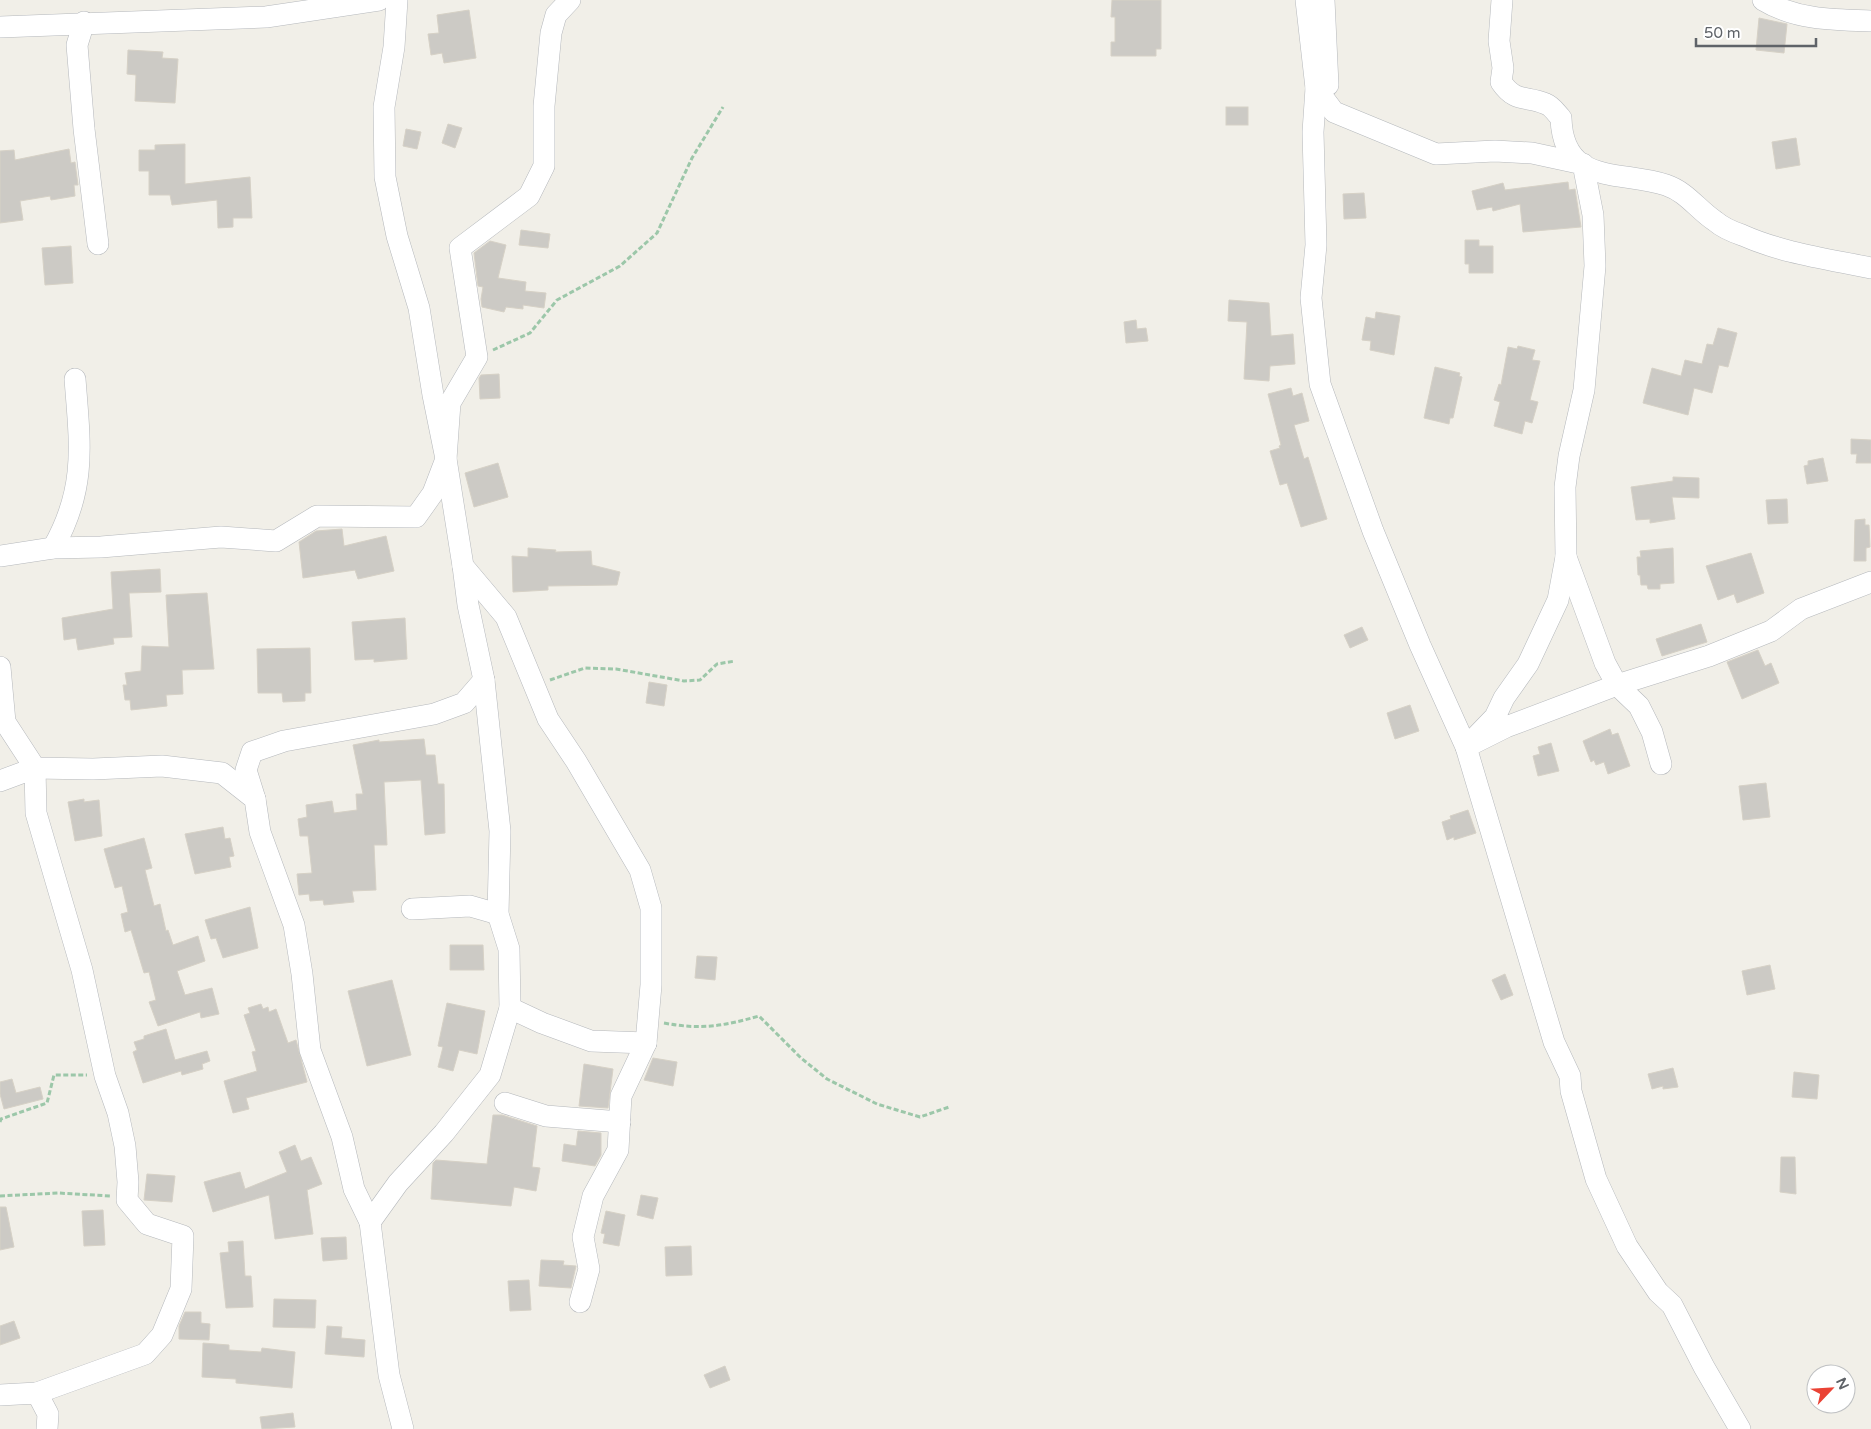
<svg xmlns="http://www.w3.org/2000/svg" width="1871" height="1429" font-family="'Varela Round',sans-serif">
<rect width="100%" height="100%" fill="#f1efe8"/>
<g fill="#cccac5" stroke="#d6d1c6">
<polygon points="1112,0 1161,0 1161,49 1156,49 1156,56 1111,56 1111,42 1115,42 1115,17 1111,17"/>
<polygon points="469,10 476,58 444,63 442,53 431,55 428,34 439,33 437,15"/>
<polygon points="1759,18 1787,24 1784,53 1756,50"/>
<polygon points="128,50 163,52 162,58 178,59 175,103 135,101 136,75 127,74"/>
<rect x="1226" y="107" width="22" height="18"/>
<polygon points="448,124 462,128 455,148 442,143"/>
<polygon points="406,129 421,132 417,149 403,146"/>
<polygon points="1796,138 1800,165 1776,169 1772,142"/>
<polygon points="185,144 185,184 250,177 252,218 233,218 233,227 218,228 217,200 172,205 170,195 149,195 149,171 139,171 139,150 155,150 155,145"/>
<polygon points="69,149 71,163 75,162 76,170 78,185 74,185 75,196 51,200 50,196 20,201 23,220 0,223 0,151 14,150 15,160"/>
<polygon points="1568,182 1569,190 1575,189 1581,227 1523,232 1520,204 1493,211 1492,207 1477,210 1472,191 1503,183 1505,190"/>
<polygon points="1364,193 1366,218 1344,219 1343,194"/>
<polygon points="521,230 550,234 548,248 519,245"/>
<polygon points="1465,240 1479,240 1479,246 1493,246 1493,273 1469,273 1469,264 1465,264"/>
<polygon points="490,241 506,245 498,278 526,282 525,291 546,293 544,308 523,305 523,309 506,307 504,312 482,307 481,299 483,287 478,286 474,253"/>
<polygon points="71,246 73,283 45,285 42,248"/>
<polygon points="1229,300 1269,303 1271,336 1293,334 1295,364 1270,366 1269,381 1244,379 1247,322 1228,321"/>
<polygon points="1376,312 1400,316 1394,355 1370,350 1371,341 1362,340 1366,317 1375,319"/>
<polygon points="1136,320 1137,329 1146,328 1148,341 1126,343 1124,322"/>
<polygon points="1718,328 1737,333 1728,367 1719,365 1712,393 1694,388 1688,415 1643,403 1652,368 1681,376 1685,360 1702,364 1707,344 1713,345"/>
<polygon points="1518,346 1535,350 1532,360 1540,361 1530,400 1538,402 1532,423 1525,421 1522,434 1494,426 1500,402 1494,400 1499,384 1501,385 1508,347 1517,349"/>
<polygon points="1435,367 1460,373 1459,376 1462,377 1453,418 1450,418 1449,424 1424,418"/>
<polygon points="499,374 500,398 480,399 479,378 481,375"/>
<polygon points="1291,388 1293,396 1302,393 1309,421 1294,425 1304,459 1308,457 1327,519 1301,527 1287,483 1280,485 1270,451 1280,448 1279,446 1281,445 1268,394"/>
<polygon points="1851,439 1871,440 1871,463 1856,463 1857,454 1851,454"/>
<polygon points="1823,458 1828,481 1807,484 1804,466 1808,465 1808,461"/>
<polygon points="498,463 508,497 474,507 465,473"/>
<polygon points="1673,477 1699,478 1699,498 1672,497 1675,519 1650,523 1650,519 1636,520 1631,487 1673,481"/>
<polygon points="1787,499 1788,523 1768,524 1766,500"/>
<polygon points="1865,519 1865,525 1869,525 1870,547 1866,548 1866,561 1854,561 1855,520"/>
<polygon points="342,529 344,546 386,536 394,571 358,579 355,570 303,578 299,542 316,531"/>
<polygon points="528,548 556,550 555,552 591,551 592,565 620,572 617,585 548,586 548,590 513,592 512,556 528,557"/>
<polygon points="1673,548 1674,583 1660,584 1660,589 1648,589 1647,585 1641,585 1640,575 1638,575 1637,557 1641,557 1640,551"/>
<polygon points="1751,553 1764,593 1737,603 1734,594 1718,600 1706,566"/>
<polygon points="160,569 161,592 129,593 132,637 113,638 114,644 78,650 76,638 64,640 62,618 113,609 111,572"/>
<polygon points="207,593 214,669 182,670 183,694 166,695 167,706 131,710 130,700 125,700 123,685 127,685 125,673 141,671 142,646 169,647 166,595"/>
<polygon points="405,618 407,659 374,662 374,659 355,660 352,622"/>
<polygon points="1701,624 1707,642 1662,656 1656,639"/>
<polygon points="1362,627 1368,640 1350,648 1344,635"/>
<polygon points="310,648 311,693 305,693 305,701 283,702 282,693 258,693 257,649"/>
<polygon points="1758,650 1765,666 1771,663 1779,683 1742,699 1727,662"/>
<polygon points="649,682 667,685 664,706 646,703"/>
<polygon points="1410,705 1419,731 1395,739 1387,713"/>
<polygon points="1610,729 1612,735 1618,733 1630,766 1608,774 1604,762 1596,765 1594,760 1591,762 1583,741"/>
<polygon points="424,739 426,755 435,755 438,784 444,784 445,833 425,835 421,780 384,782 387,845 374,845 376,890 352,891 354,902 324,905 323,900 310,901 309,894 299,895 297,874 312,873 308,836 300,836 298,819 307,817 306,805 332,801 334,813 357,810 356,794 363,794 353,745 379,740 379,742"/>
<polygon points="1551,743 1559,771 1538,776 1533,756 1540,754 1538,747"/>
<polygon points="1766,783 1770,817 1743,820 1739,786"/>
<polygon points="84,799 84,802 99,800 102,836 75,841 68,802"/>
<polygon points="1468,810 1476,833 1454,840 1454,837 1447,840 1442,822 1451,819 1450,816"/>
<polygon points="223,827 225,839 230,838 234,856 229,857 231,867 195,874 185,834"/>
<polygon points="144,838 152,868 145,870 154,906 160,904 166,931 168,930 173,945 198,936 205,961 177,971 185,995 212,988 219,1014 201,1018 200,1012 158,1026 149,1002 156,1000 149,972 144,973 131,930 125,932 121,914 128,912 122,886 115,888 104,849"/>
<polygon points="250,907 258,948 223,958 216,938 211,939 205,920"/>
<polygon points="450,945 483,945 484,970 450,970"/>
<polygon points="697,956 717,957 715,980 695,978"/>
<polygon points="1770,965 1775,989 1747,995 1742,971"/>
<polygon points="1505,974 1513,995 1501,1000 1492,980"/>
<polygon points="392,980 411,1055 367,1066 348,991"/>
<polygon points="447,1003 485,1011 477,1054 459,1050 453,1071 438,1067 443,1047 438,1046"/>
<polygon points="261,1004 263,1009 268,1007 269,1012 276,1009 288,1043 296,1040 307,1082 246,1098 249,1109 233,1113 224,1081 257,1071 252,1052 256,1051 244,1015 250,1013 248,1008"/>
<polygon points="166,1029 175,1060 207,1051 210,1061 202,1064 203,1069 182,1075 181,1071 143,1083 133,1052 137,1050 134,1042 144,1039 144,1036"/>
<polygon points="653,1058 677,1062 673,1086 644,1080"/>
<polygon points="584,1064 613,1069 608,1108 579,1106"/>
<polygon points="1673,1068 1678,1087 1663,1089 1663,1086 1652,1089 1648,1074"/>
<polygon points="1794,1072 1819,1075 1817,1099 1792,1097"/>
<polygon points="12,1079 16,1093 40,1087 43,1099 4,1109 0,1094 0,1082"/>
<polygon points="493,1115 502,1115 537,1126 532,1167 540,1168 536,1191 514,1187 511,1206 431,1199 433,1163 436,1160 487,1164"/>
<polygon points="578,1131 601,1133 601,1155 595,1166 562,1161 564,1144 576,1146"/>
<polygon points="295,1145 301,1161 311,1157 322,1184 307,1190 313,1234 275,1239 269,1195 213,1212 204,1182 240,1172 245,1189 287,1172 279,1152"/>
<polygon points="1781,1157 1795,1157 1796,1194 1780,1192"/>
<polygon points="147,1174 175,1176 172,1202 144,1200"/>
<polygon points="641,1195 658,1198 653,1219 637,1215"/>
<polygon points="0,1207 6,1207 14,1247 0,1250"/>
<polygon points="103,1210 105,1245 84,1246 82,1211"/>
<polygon points="606,1211 625,1215 619,1246 603,1243 605,1234 601,1233"/>
<polygon points="346,1237 347,1259 323,1261 321,1238"/>
<polygon points="243,1241 245,1276 251,1276 253,1307 226,1308 220,1253 229,1252 228,1242"/>
<polygon points="691,1246 692,1275 666,1276 665,1247"/>
<polygon points="541,1260 564,1261 563,1265 576,1266 571,1288 539,1286"/>
<polygon points="529,1280 531,1310 510,1311 508,1281"/>
<polygon points="274,1299 316,1300 315,1328 273,1327"/>
<polygon points="185,1312 201,1312 201,1323 210,1324 209,1340 179,1339 179,1326"/>
<polygon points="14,1321 20,1338 0,1345 0,1326"/>
<polygon points="327,1326 342,1327 341,1338 365,1340 364,1357 325,1354"/>
<polygon points="203,1343 229,1345 229,1350 261,1352 262,1348 295,1352 292,1388 236,1383 236,1379 202,1377"/>
<polygon points="725,1366 730,1380 710,1388 704,1375"/>
<polygon points="293,1413 295,1427 262,1429 260,1417"/>
</g>
<g fill="none" stroke-linecap="round" stroke-linejoin="round">
<g stroke="#b5b8bc" stroke-width="22">
<g id="minor">
<polyline points="570,0 556,15 551,33 544,106 544,166 529,196 460,248 477,357 450,403 446,459 463,566 506,617 548,719 576,761 640,870 651,908 651,985 646,1043 621,1096 618,1150 593,1196 583,1237 589,1269 580,1302"/>
<polyline points="1306,0 1316,88 1313,132 1316,245 1311,298 1320,384 1373,531 1420,645 1466,747 1554,1042 1570,1076 1571,1091 1596,1179 1627,1246 1658,1292 1672,1305 1704,1367 1740,1429"/>
<polyline points="1324,0 1328,85"/>
<path d="M 1502,0 L 1499,41 L 1503,68 L 1501,82 C 1516,104 1527,95 1546,104 C 1552,106 1557,114 1561,118 C 1563,186 1621,170 1666,185 C 1687,192 1698,210 1715,221 C 1722,227 1733,232 1742,235 C 1782,253 1828,259 1871,268"/>
<path d="M 1763,0 C 1796,20 1834,20 1871,21"/>
<polyline points="84,22 77,45 84,129 98,244"/>
<polyline points="0,27 266,17 379,0"/>
<polyline points="1316,88 1334,112 1436,154 1495,151 1532,153 1583,164 1593,215 1595,266 1584,390 1569,456 1565,487 1566,557 1558,600 1528,664 1504,698 1495,717 1466,747 1506,727 1617,685 1709,656 1771,631 1801,609 1871,582"/>
<path d="M 53,548 C 87,488 80,444 75,379"/>
<polyline points="0,556 53,548 101,547 221,537 276,541 317,516 416,517 433,493 446,459 433,395 419,308 397,236 385,177 384,107 394,47 397,0"/>
<polyline points="1566,557 1605,663 1617,685 1639,706 1652,732 1661,764"/>
<polyline points="0,667 5,722 35,768 93,769 162,766 222,773 255,799 260,832 294,925 302,974 310,1050 342,1137 354,1189 370,1222"/>
<polyline points="0,781 35,768 36,813 82,970 105,1076 118,1113 125,1146 128,1182 127,1200 147,1224 183,1236 181,1289 162,1335 145,1354 37,1393"/>
<polyline points="255,799 246,770 252,752 284,741 434,714 464,703 484,680"/>
<polyline points="412,909 470,906 498,914"/>
<polyline points="510,1008 542,1023 591,1041 646,1043"/>
<polyline points="505,1103 546,1116 620,1122"/>
<polyline points="0,1395 37,1393 48,1414 47,1429"/>
<polyline points="403,1429 389,1375 370,1222 398,1183 444,1133 490,1075 510,1008 509,949 498,914 500,831 484,680 468,605 463,566"/>
</g>
</g>
<g stroke="#9cc7a9" stroke-width="3" stroke-dasharray="5 2.5" stroke-linecap="butt">
<polyline points="493,350 530,333 557,300 620,266 657,233 692,158 723,107"/>
<polyline points="550,680 585,668 616,669 684,681 700,680 717,664 735,661"/>
<path d="M 664,1023 C 700,1030 724,1026 759,1016 L 801,1058 L 827,1079 L 877,1104 L 920,1117 L 949,1107"/>
<polyline points="0,1122 1,1119 47,1103 54,1075 87,1075"/>
<polyline points="0,1196 58,1193 111,1196"/>
</g>
<use href="#minor" stroke="#fff" stroke-width="21"/>
</g>
<g transform="translate(1831 1389) rotate(65)"><circle r="24" fill="#ffffff" stroke="#bfc1c3"/>
<path d="M0-4L9 19L0 12L-9 19Z" fill="#ea4335"/>
<text y="-8" font-size="14" font-weight="bold" text-anchor="middle" fill="#5f6368">N</text>
</g>
<path d="M1696 38v8h120v-8" fill="none" stroke="#5f6368" stroke-width="2.5"/>
<text x="1704" y="38" font-size="15" fill="#5f6368" stroke="#ffffff" stroke-width="4" paint-order="stroke">50 m</text>
</svg>
